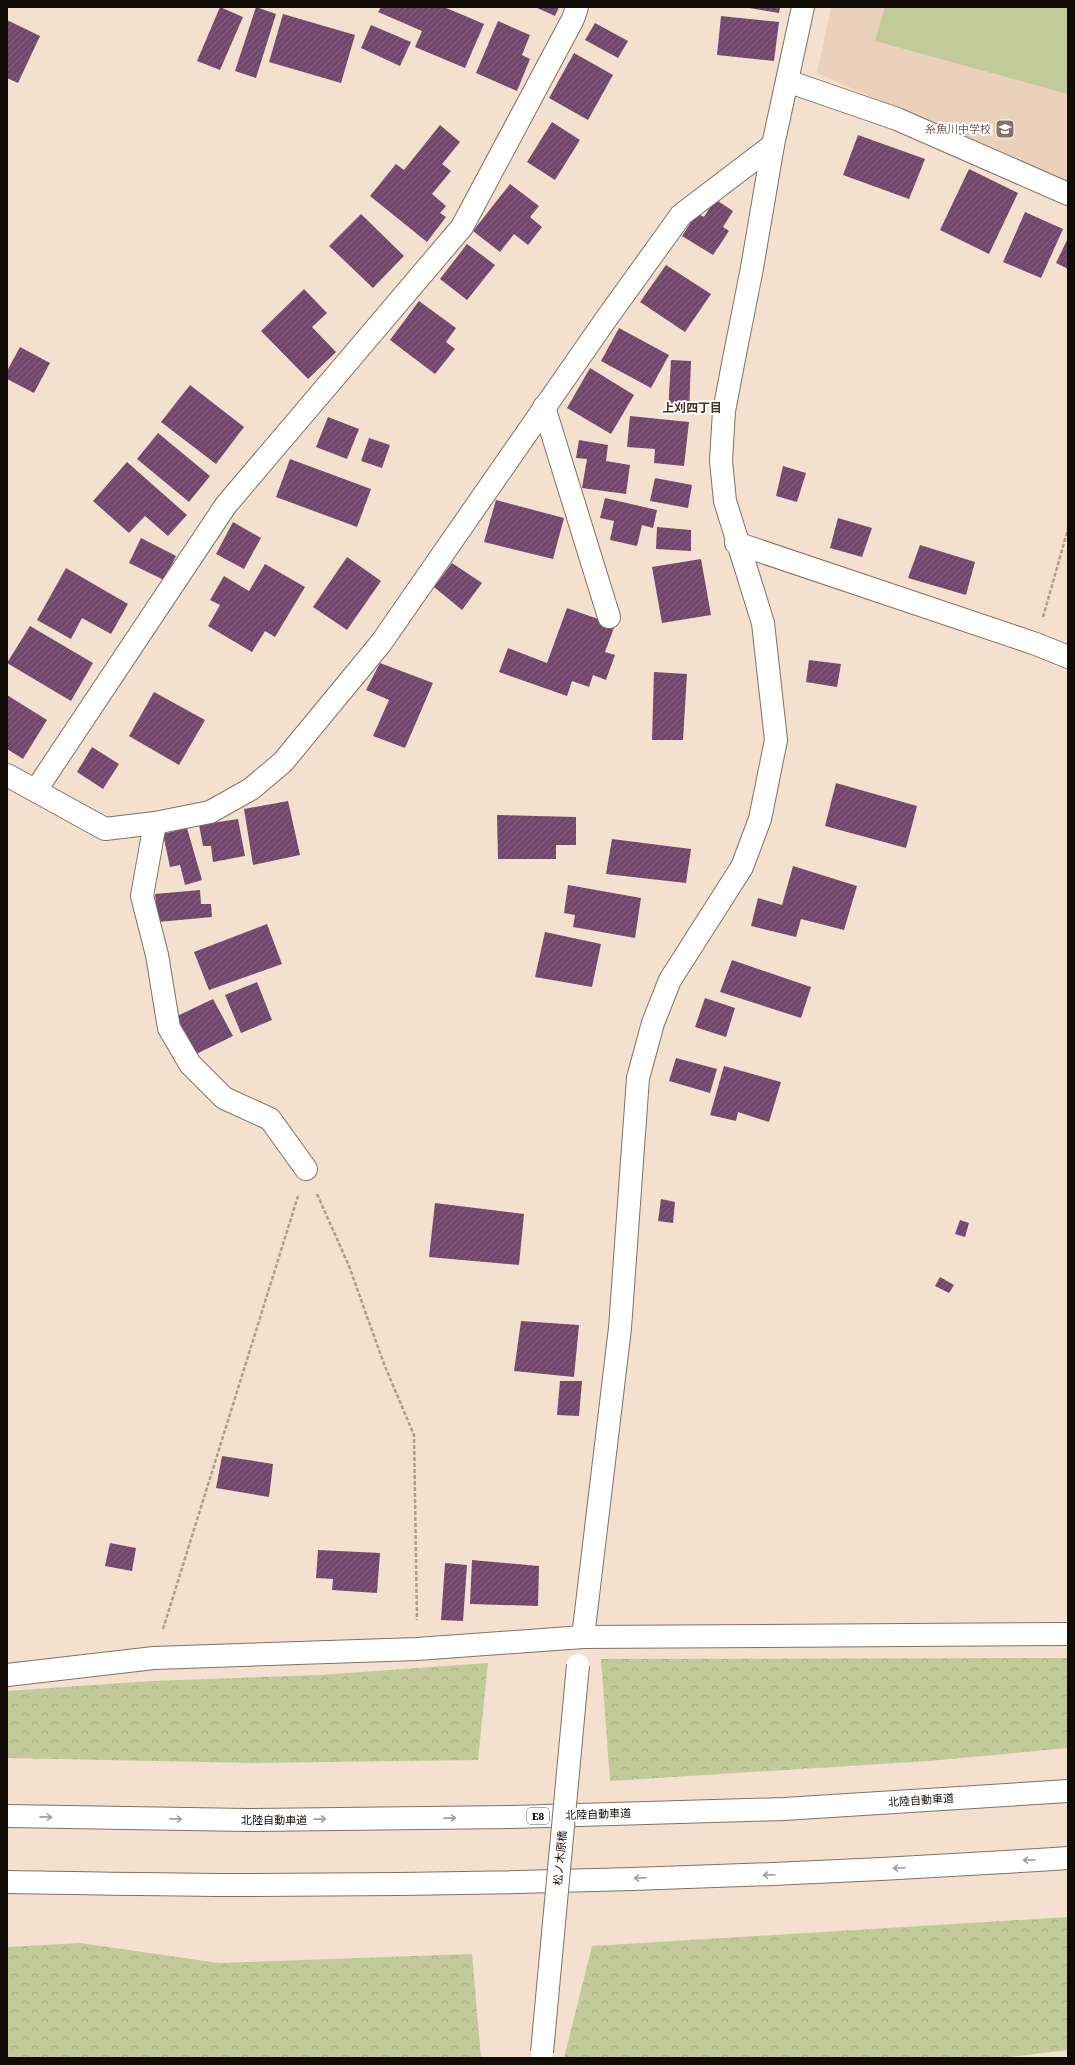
<svg xmlns="http://www.w3.org/2000/svg" width="1075" height="2065" font-family="'Roboto Serif','Noto Sans JP',serif">
<defs>
<pattern id="forest-crowns" width="20" height="18" patternUnits="userSpaceOnUse"><rect width="20" height="18" fill="#c2ca9a"/><path d="M2 6a3 3 0 1 1 6 0M12 15a3 3 0 1 1 6 0" fill="none" stroke="#a6ac83"/></pattern>
<pattern id="building-hatch" width="6" height="6" patternUnits="userSpaceOnUse"><rect width="6" height="6" fill="#71486c"/><path d="M-1 1l2-2M0 6l6-6M5 7l2-2" fill="none" stroke="#83647e"/></pattern>
</defs>
<rect width="100%" height="100%" fill="#f4e0cf"/>
<polygon fill="#ebd1bc" points="831,7 1068,7 1068,184 817,73"/>
<polygon fill="#c2ca9a" points="885,7 1068,7 1068,94 875,41"/>
<g fill="url(#forest-crowns)">
<polygon points="1068,1658 1068,1748 929,1761 610,1781 601,1659"/>
<polygon points="488,1663 478,1760 253,1763 7,1758 7,1691 152,1681 320,1675"/>
<polygon points="1068,1917 1068,2050 1001,2058 564,2058 592,1946"/>
<polygon points="80,1943 219,1963 472,1954 481,2058 7,2058 7,1947"/>
</g>
<g fill="url(#building-hatch)">
<polygon points="220,7 243,17 220,70 197,61"/>
<polygon points="256,7 276,14 256,78 235,71"/>
<polygon points="381,7 444,7 484,24 465,68 415,47 422,31 378,12"/>
<polygon points="535,7 559,7 555,16"/>
<polygon points="743,7 780,7 779,13"/>
<polygon points="283,14 355,35 341,83 269,62"/>
<polygon points="721,16 779,22 774,61 717,55"/>
<polygon points="7,20 40,36 18,83 7,78"/>
<polygon points="498,21 530,35 522,55 530,59 517,91 476,73"/>
<polygon points="595,23 628,41 618,58 585,40"/>
<polygon points="371,25 411,42 400,66 361,48"/>
<polygon points="574,53 613,75 588,120 549,98"/>
<polygon points="552,122 580,140 555,180 527,162"/>
<polygon points="440,125 460,142 442,164 451,171 432,194 446,206 440,213 446,217 427,242 370,196 396,164 404,170"/>
<polygon points="858,135 925,159 909,199 843,175"/>
<polygon points="969,169 1018,193 989,254 940,230"/>
<polygon points="510,184 539,206 530,217 542,227 528,245 514,234 500,252 473,231"/>
<polygon points="715,199 733,211 723,227 729,231 713,255 682,236 697,213 704,217"/>
<polygon points="1025,212 1063,229 1041,278 1003,262"/>
<polygon points="361,214 404,256 373,288 329,246"/>
<polygon points="1068,238 1068,269 1056,263"/>
<polygon points="467,244 495,265 467,300 440,279"/>
<polygon points="666,265 711,294 685,332 640,302"/>
<polygon points="304,289 327,313 312,327 336,352 308,379 261,331"/>
<polygon points="419,301 456,328 446,342 455,349 435,374 390,340"/>
<polygon points="619,328 669,355 651,388 601,361"/>
<polygon points="20,347 50,363 34,393 7,379 7,371"/>
<polygon points="671,360 691,361 689,413 668,412"/>
<polygon points="590,368 634,395 611,434 567,408"/>
<polygon points="190,385 244,427 216,464 161,422"/>
<polygon points="630,416 689,422 684,466 654,463 655,449 627,447"/>
<polygon points="328,417 359,429 347,459 316,447"/>
<polygon points="158,433 210,476 189,502 137,459"/>
<polygon points="369,438 390,445 382,468 361,461"/>
<polygon points="579,440 608,445 606,461 630,465 626,494 582,488 587,459 576,458"/>
<polygon points="290,459 371,489 357,527 276,497"/>
<polygon points="127,462 187,515 168,536 145,516 129,533 93,501"/>
<polygon points="783,466 806,473 797,502 776,496"/>
<polygon points="655,478 692,485 688,508 650,501"/>
<polygon points="605,498 657,510 653,528 642,525 637,546 610,540 614,521 600,518"/>
<polygon points="496,500 564,518 553,559 484,542"/>
<polygon points="838,518 872,528 862,557 830,548"/>
<polygon points="233,522 261,538 244,569 216,554"/>
<polygon points="657,527 691,530 691,551 656,549"/>
<polygon points="141,538 176,556 164,580 129,563"/>
<polygon points="920,545 975,562 966,595 908,578"/>
<polygon points="347,557 381,581 347,630 313,607"/>
<polygon points="701,559 711,615 662,623 652,567"/>
<polygon points="452,563 482,583 462,610 434,587"/>
<polygon points="265,564 305,587 275,637 265,631 252,652 208,626 220,605 210,600 224,576 249,591"/>
<polygon points="66,568 128,604 111,634 82,618 71,639 37,620"/>
<polygon points="567,608 615,625 605,652 615,655 606,680 593,675 589,687 572,681 567,696 499,672 508,648 547,663"/>
<polygon points="30,626 93,663 71,701 7,663"/>
<polygon points="809,660 841,664 837,687 806,682"/>
<polygon points="380,663 433,683 405,748 373,736 389,700 366,690"/>
<polygon points="654,672 687,674 683,740 652,740"/>
<polygon points="154,692 205,720 179,765 129,736"/>
<polygon points="7,695 47,720 23,759 7,749"/>
<polygon points="92,747 119,764 103,789 77,772"/>
<polygon points="836,783 917,806 906,848 825,826"/>
<polygon points="288,801 300,855 253,865 244,809"/>
<polygon points="497,815 576,817 576,845 556,845 556,859 498,859"/>
<polygon points="238,819 245,856 213,862 211,846 203,846 199,825"/>
<polygon points="187,828 202,880 185,885 180,865 170,867 163,834"/>
<polygon points="612,839 691,849 686,883 606,874"/>
<polygon points="793,866 857,886 844,930 801,919 796,937 751,926 758,898 782,905"/>
<polygon points="568,885 641,898 635,938 573,927 575,915 564,913"/>
<polygon points="200,890 201,904 211,904 212,917 158,922 155,894"/>
<polygon points="267,924 282,964 209,990 194,952"/>
<polygon points="545,932 601,944 592,987 535,977"/>
<polygon points="732,960 811,987 801,1018 720,992"/>
<polygon points="257,982 272,1020 241,1033 225,995"/>
<polygon points="705,998 735,1008 726,1037 695,1027"/>
<polygon points="213,999 233,1036 192,1056 173,1018"/>
<polygon points="676,1058 717,1069 710,1093 669,1081"/>
<polygon points="724,1066 781,1082 769,1122 738,1112 736,1121 710,1115"/>
<polygon points="661,1199 675,1202 673,1223 658,1221"/>
<polygon points="435,1203 524,1214 519,1265 429,1257"/>
<polygon points="960,1220 969,1223 965,1237 955,1234"/>
<polygon points="940,1277 954,1285 949,1293 935,1286"/>
<polygon points="521,1321 579,1325 574,1377 514,1371"/>
<polygon points="560,1381 582,1381 579,1416 557,1415"/>
<polygon points="222,1456 273,1464 269,1497 216,1488"/>
<polygon points="110,1543 136,1548 132,1571 105,1566"/>
<polygon points="318,1550 380,1553 377,1593 332,1590 333,1579 316,1578"/>
<polygon points="472,1560 539,1566 538,1606 470,1604"/>
<polygon points="445,1563 467,1565 463,1621 441,1620"/>
</g>
<g fill="none" stroke-linecap="round" stroke-linejoin="round">
<g stroke="#827162" stroke-width="24">
<g id="minor">
<polyline points="787,81 897,119 1068,194"/>
<polyline points="544,407 609,617"/>
<polyline points="736,543 1036,644 1068,657"/>
<polyline points="7,775 105,829 155,823 210,812 251,789 283,762 381,643 604,322 681,215 773,145"/>
<polyline points="36,790 226,505 462,227 573,19 577,7"/>
<polyline points="155,823 142,896 157,955 169,1028 190,1064 224,1098 270,1119 306,1169"/>
<polyline points="7,1675 154,1658 417,1649 583,1637 1068,1634"/>
</g>
</g>
<g stroke="#827162" stroke-width="24">
<polyline id="tertiary" points="583,1637 620,1328 638,1078 653,1023 670,980 742,867 760,819 776,740 763,623 725,501 721,461 724,411 733,364 752,268 773,145 803,7"/>
</g>
<g stroke="#827162" stroke-width="24">
<g id="motorway">
<polyline points="7,1816 247,1820 512,1817 784,1809 1068,1791"/>
<path d="M 7,1882 C 87,1883 167,1885 247,1885 C 521,1885 795,1876 1068,1858"/>
</g>
</g>
<g stroke="#ad9d90" stroke-width="2.5" stroke-dasharray="4 2" stroke-linecap="butt">
<polyline points="1043,617 1068,529"/>
<polyline points="317,1194 349,1266 384,1364 414,1435 417,1620"/>
<polyline points="163,1629 298,1196"/>
</g>
<use href="#minor" stroke="#fff" stroke-width="22"/>
<use href="#tertiary" stroke="#fff" stroke-width="22"/>
<use href="#motorway" stroke="#fff" stroke-width="22"/>
<g stroke="#827162" stroke-width="24" stroke-linecap="butt">
<polyline id="tertiary-bridge" points="542,2052 578,1665"/>
</g>
<use href="#tertiary-bridge" stroke="#fff" stroke-width="22"/>
</g>
<defs><path id="oneway-shaft" d="M-6 0H5M1.5-3L5.5 0L1.5 3" fill="none" stroke-width="1.6" stroke-linecap="round" stroke-linejoin="round"/></defs>
<g stroke="#a09e9c">
<use href="#oneway-shaft" transform="translate(46 1817) rotate(1)"/>
<use href="#oneway-shaft" transform="translate(450 1818) rotate(-1)"/>
<use href="#oneway-shaft" transform="translate(176 1819) rotate(1)"/>
<use href="#oneway-shaft" transform="translate(320 1819) rotate(-1)"/>
<use href="#oneway-shaft" transform="translate(1029 1860) rotate(177)"/>
<use href="#oneway-shaft" transform="translate(899 1868) rotate(177)"/>
<use href="#oneway-shaft" transform="translate(769 1875) rotate(178)"/>
<use href="#oneway-shaft" transform="translate(640 1878) rotate(178)"/>
</g>
<defs>
<g id="school-square" transform="scale(1)"><rect x="-9" y="-9" width="18" height="18" rx="4" fill="#8d6e63" stroke="#fff"/><path d="M0-5L7-2L0 1L-7-2ZM-4 1L0 2.5L4 1V4Q0 6-4 4Z" fill="#fff"/></g>
</defs>
<g fill-rule="evenodd">
<use href="#school-square" x="1005" y="129"/>
</g>
<g text-anchor="middle" stroke-width="4" stroke-linejoin="round" paint-order="stroke">
<rect fill="#fff" stroke="#595551" stroke-width="1" x="527" y="1808" width="22" height="16" rx="3"/>
<g font-size="10" font-weight="bold" fill="#120c07">
<text x="538" y="1820">E8</text>
</g>
<g font-size="11" fill="#785e54" stroke="#fff" text-anchor="end">
<text x="991" y="133">糸魚川中学校</text>
</g>
<g font-size="11" fill="#120c07" stroke="#fff">
<text transform="translate(921 1800) rotate(-4)" y="4">北陸自動車道</text>
<text transform="translate(598 1814) rotate(-2)" y="4">北陸自動車道</text>
<text x="274" y="1824">北陸自動車道</text>
<text transform="translate(560 1858) rotate(-85)" y="4">松ノ木原橋</text>
</g>
<g font-size="12" font-weight="bold" fill="#433326" stroke="#fff">
<text x="692" y="412">上刈四丁目</text>
</g>
</g>
<rect width="1075" height="2065" fill="none" stroke="#120c07" stroke-width="16"/>
</svg>
